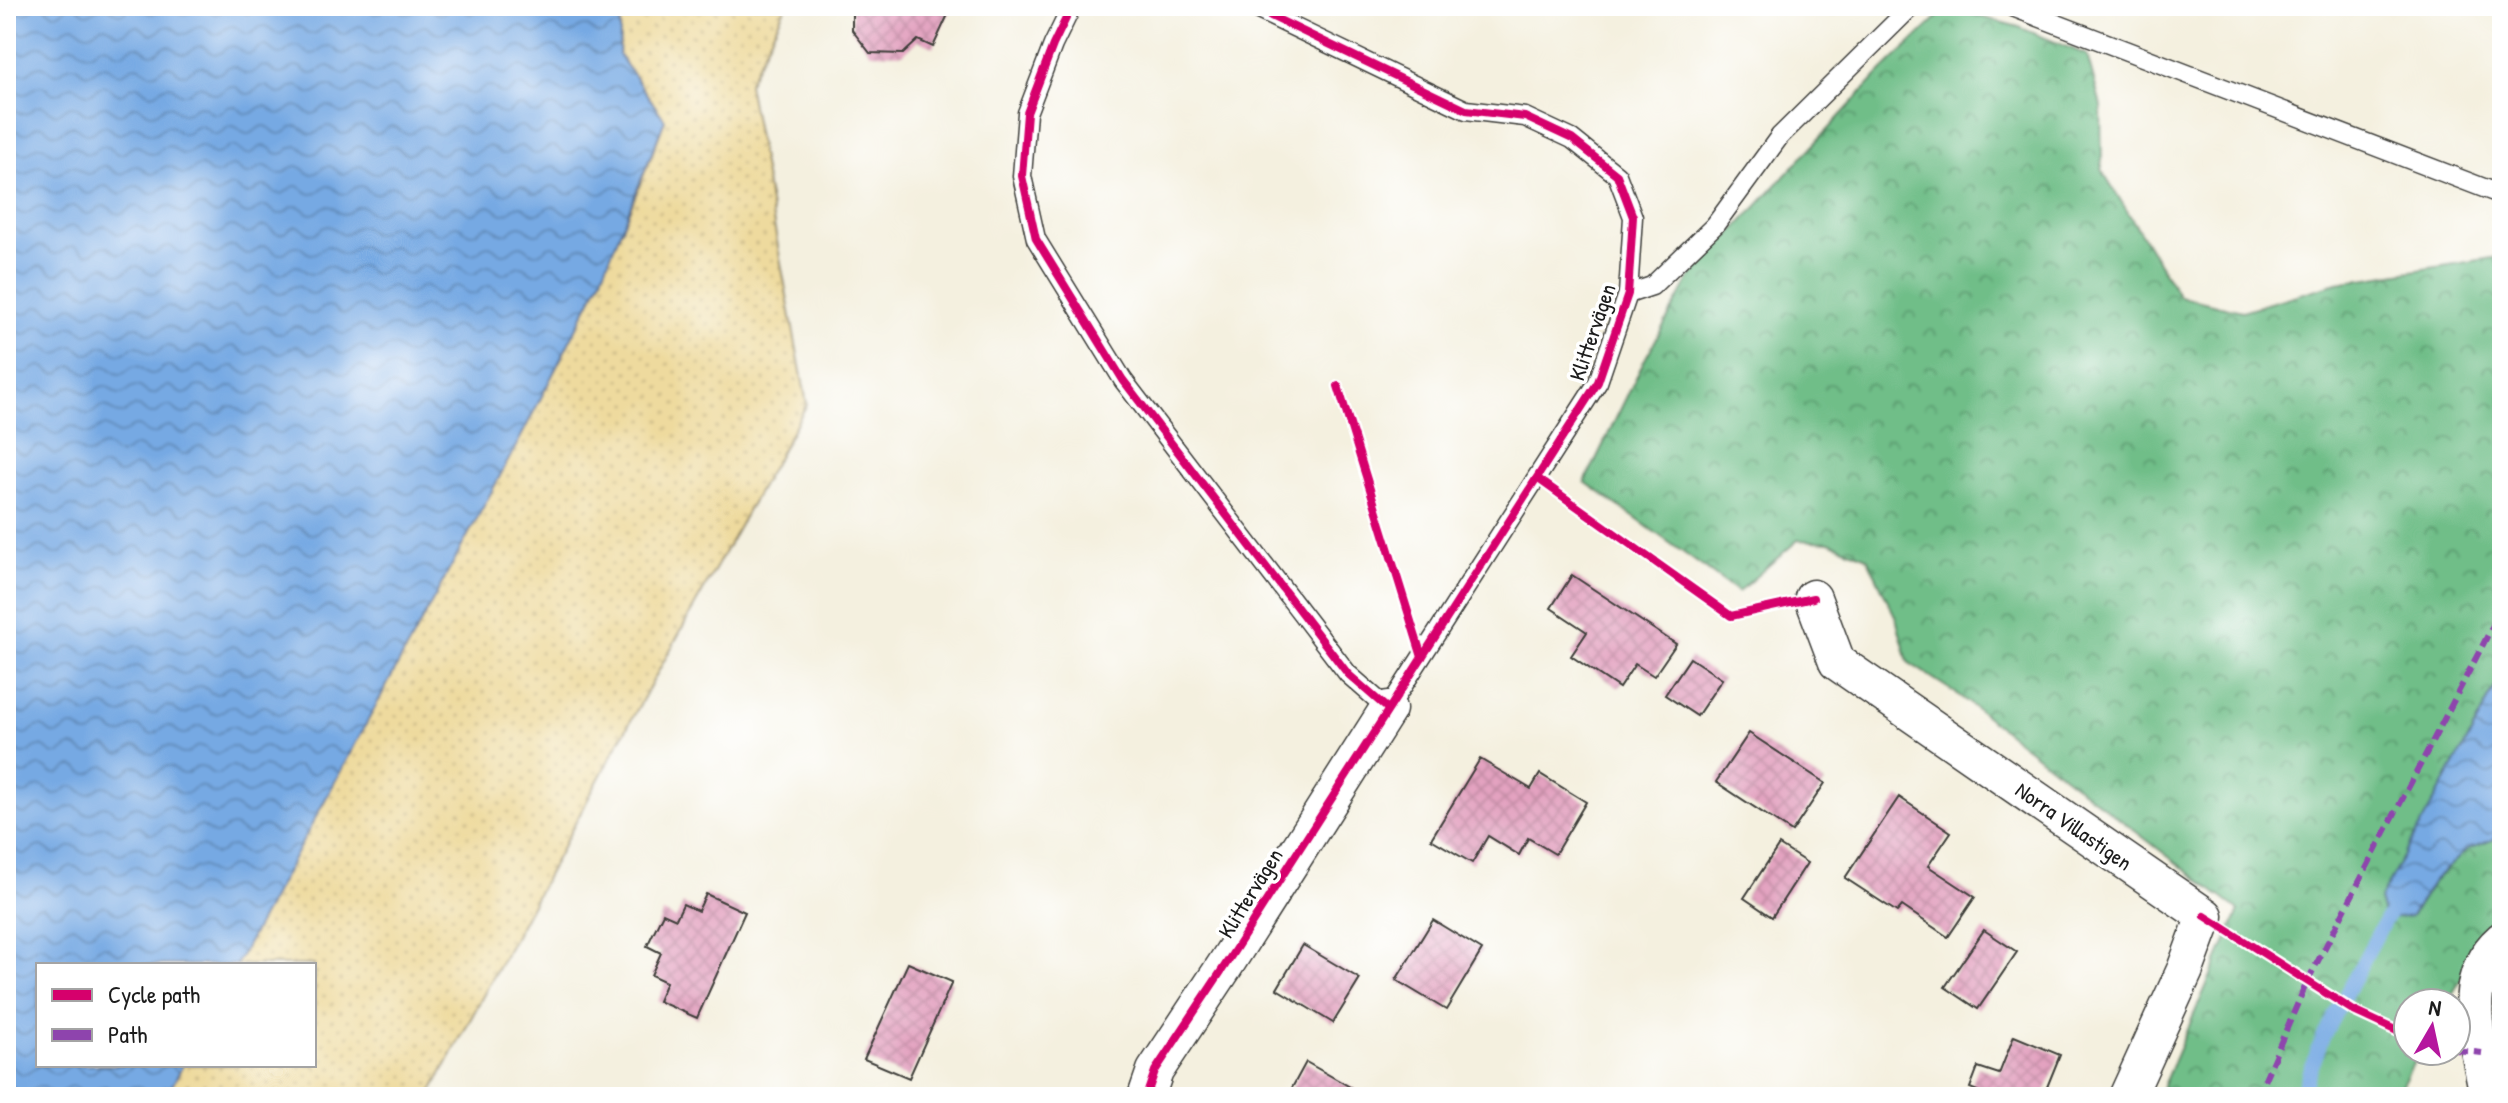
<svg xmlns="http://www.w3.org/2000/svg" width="2508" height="1103" font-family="'Patrick Hand',sans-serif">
<defs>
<pattern id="forest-crowns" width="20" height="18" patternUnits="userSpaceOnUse" patternTransform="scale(2)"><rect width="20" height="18" fill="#6fbe88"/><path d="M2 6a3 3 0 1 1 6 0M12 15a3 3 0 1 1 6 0" fill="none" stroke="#5a9a6e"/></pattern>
<pattern id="sand-dots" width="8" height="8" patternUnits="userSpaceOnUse" patternTransform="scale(2)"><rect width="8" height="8" fill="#eeda9e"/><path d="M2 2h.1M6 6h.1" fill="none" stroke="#ccba88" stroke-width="1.8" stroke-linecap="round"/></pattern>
<pattern id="water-waves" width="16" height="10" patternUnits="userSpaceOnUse" patternTransform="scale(2)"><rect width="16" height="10" fill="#76a9e3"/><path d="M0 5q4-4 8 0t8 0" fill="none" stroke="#6089b7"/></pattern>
<pattern id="building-cross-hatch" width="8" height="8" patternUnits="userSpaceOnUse" patternTransform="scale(2)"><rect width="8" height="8" fill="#e3a2c0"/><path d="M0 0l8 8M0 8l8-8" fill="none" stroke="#c28ba4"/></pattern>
</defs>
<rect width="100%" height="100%" fill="#fff"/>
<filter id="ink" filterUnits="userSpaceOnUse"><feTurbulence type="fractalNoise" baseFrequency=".0125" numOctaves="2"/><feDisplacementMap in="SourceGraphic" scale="16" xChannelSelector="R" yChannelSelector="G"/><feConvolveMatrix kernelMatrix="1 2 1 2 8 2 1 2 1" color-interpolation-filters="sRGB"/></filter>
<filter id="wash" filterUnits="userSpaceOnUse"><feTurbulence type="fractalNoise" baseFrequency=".006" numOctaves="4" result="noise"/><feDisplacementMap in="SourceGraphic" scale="32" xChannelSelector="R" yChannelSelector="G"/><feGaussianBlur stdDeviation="1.8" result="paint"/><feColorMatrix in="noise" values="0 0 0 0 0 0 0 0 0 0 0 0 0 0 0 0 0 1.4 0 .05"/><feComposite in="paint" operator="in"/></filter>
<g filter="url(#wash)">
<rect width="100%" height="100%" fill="#f4f0df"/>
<polygon fill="url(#forest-crowns)" stroke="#466d52" stroke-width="2" points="1947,8 2019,27 2087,55 2101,106 2102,170 2179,296 2242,311 2337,283 2498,257 2502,260 2502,673 2468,740 2411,916 2433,882 2468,849 2502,836 2502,916 2498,917 2447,1003 2408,1003 2408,1051 2420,1051 2395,1097 2158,1097 2239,911 1957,694 1908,662 1896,618 1867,557 1829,542 1798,540 1738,592 1585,482 1644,361 1690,278 1880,73"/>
<path fill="url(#sand-dots)" stroke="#857b5d" stroke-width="2" d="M 621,6 L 786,6 L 748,84 L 807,404 L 604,769 L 429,1097 L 166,1097 L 183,1065 L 314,1065 L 314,965 L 236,965 C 308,830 381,695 454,561 C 532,417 609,274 665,120 L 619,55 Z"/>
<g fill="url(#water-waves)" stroke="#496280" stroke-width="2">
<polygon points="6,6 621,6 619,55 665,120 600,282 521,437 236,965 38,965 38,1065 183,1065 166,1097 6,1097"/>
<polygon points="2502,673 2502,836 2468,849 2433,881 2411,916 2385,920 2379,900 2468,740"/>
</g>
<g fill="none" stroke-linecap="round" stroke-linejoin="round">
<polyline stroke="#76a9e3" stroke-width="14" points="2300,1097 2324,1035 2385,920 2397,905"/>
</g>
<g id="blocks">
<g fill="url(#building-cross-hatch)">
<polygon points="847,6 952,6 933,47 918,40 903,54 870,53 852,30 852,9"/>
<polygon points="1572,575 1676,644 1654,676 1635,664 1619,688 1571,656 1587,632 1551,608"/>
<polygon points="1690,658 1722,679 1697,716 1665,695"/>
<polygon points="1749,733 1825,783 1792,832 1716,782"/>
<polygon points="1480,759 1531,789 1540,774 1586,802 1555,854 1528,838 1519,855 1488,836 1472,863 1431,839"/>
<polygon points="1899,797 1951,832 1928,866 1975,897 1948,937 1902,906 1897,912 1845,878"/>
<polygon points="1779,845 1807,863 1772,917 1744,898"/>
<polygon points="706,894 745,912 697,1018 658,1001 666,982 651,975 661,953 647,946 663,913 676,919 683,904 698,911"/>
<polygon points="1433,920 1482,950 1446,1010 1396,980"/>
<polygon points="1984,930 2017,952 1978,1009 1945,987"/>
<polygon points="1303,945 1360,979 1333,1023 1277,989"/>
<polygon points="908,963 952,982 909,1078 864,1059"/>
<polygon points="2014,1036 2060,1055 2043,1097 1978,1097 1980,1092 1970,1088 1978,1067 1999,1074"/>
<polygon points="1306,1062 1364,1095 1363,1097 1287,1097"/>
</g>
</g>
</g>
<g filter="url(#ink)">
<use href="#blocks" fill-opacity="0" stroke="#3c3c39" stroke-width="2"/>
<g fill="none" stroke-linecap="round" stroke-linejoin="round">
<g stroke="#3c3c39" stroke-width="21">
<g id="service">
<polyline points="1072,6 1053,45 1027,113 1022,176 1036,239 1123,380 1348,674 1388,709 1598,382 1628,294 1633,217 1617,175 1572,139 1525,117 1466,110 1250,6"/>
<polyline points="2010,6 2502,195"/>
<polyline points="1628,294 1652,286 1715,225 1780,136 1912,6"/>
</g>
</g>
<g stroke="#3c3c39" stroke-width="39">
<g id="minor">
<polyline points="1813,598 1837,662 2205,916 2185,970 2127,1097"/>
<polyline points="1146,1097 1155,1071 1224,967 1388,709"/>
<path d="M 2488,1097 C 2480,1045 2455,981 2502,940"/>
</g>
</g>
<use href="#service" stroke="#fff" stroke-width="18"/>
<use href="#minor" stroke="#fff" stroke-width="36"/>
<g stroke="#8e44ad" stroke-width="6" stroke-dasharray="12 6" stroke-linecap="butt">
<polyline points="2456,1050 2482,1053"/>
<polyline points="2257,1097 2307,982 2502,608"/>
</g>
<g stroke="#fff" stroke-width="13">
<g id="cycleway">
<polyline points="1072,6 1053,45 1027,113 1022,176 1036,239 1123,380 1348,674 1388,709"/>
<polyline points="1338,386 1422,657"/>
<polyline points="1537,478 1731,616 1813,598"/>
<polyline points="2205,916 2354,1011 2408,1036"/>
<polyline points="1146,1097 1155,1071 1224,967 1598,382 1628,294 1633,217 1617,175 1572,139 1525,117 1466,110 1250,6"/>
</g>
</g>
<use href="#cycleway" stroke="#d6006c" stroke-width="8"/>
</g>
</g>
<g text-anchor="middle" stroke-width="7" stroke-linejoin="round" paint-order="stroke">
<g font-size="22" fill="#1c1c1c" stroke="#fff">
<text transform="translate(1592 332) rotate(-71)" y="8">Klittervägen</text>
<text transform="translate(2074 826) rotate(35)" y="8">Norra Villastigen</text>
<text transform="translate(1250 893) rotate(-58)" y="8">Klittervägen</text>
</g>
</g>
<rect width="2508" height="1103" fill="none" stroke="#fff" stroke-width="32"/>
<rect x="36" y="963" width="280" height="104" fill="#ffffff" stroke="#a4a4a4" stroke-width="2"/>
<rect x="52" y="989" width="40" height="12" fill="#d6006c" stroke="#a4a4a4" stroke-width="2"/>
<text x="108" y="1003" font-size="24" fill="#1c1c1c">Cycle path</text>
<rect x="52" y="1029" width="40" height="12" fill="#8e44ad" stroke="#a4a4a4" stroke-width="2"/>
<text x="108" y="1043" font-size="24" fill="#1c1c1c">Path</text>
<g transform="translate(2432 1027) rotate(9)"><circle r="38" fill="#ffffff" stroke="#a4a4a4" stroke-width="2"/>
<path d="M0-6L14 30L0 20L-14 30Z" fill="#b5179e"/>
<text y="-12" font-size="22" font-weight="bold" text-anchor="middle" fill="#1c1c1c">N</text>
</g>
</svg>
